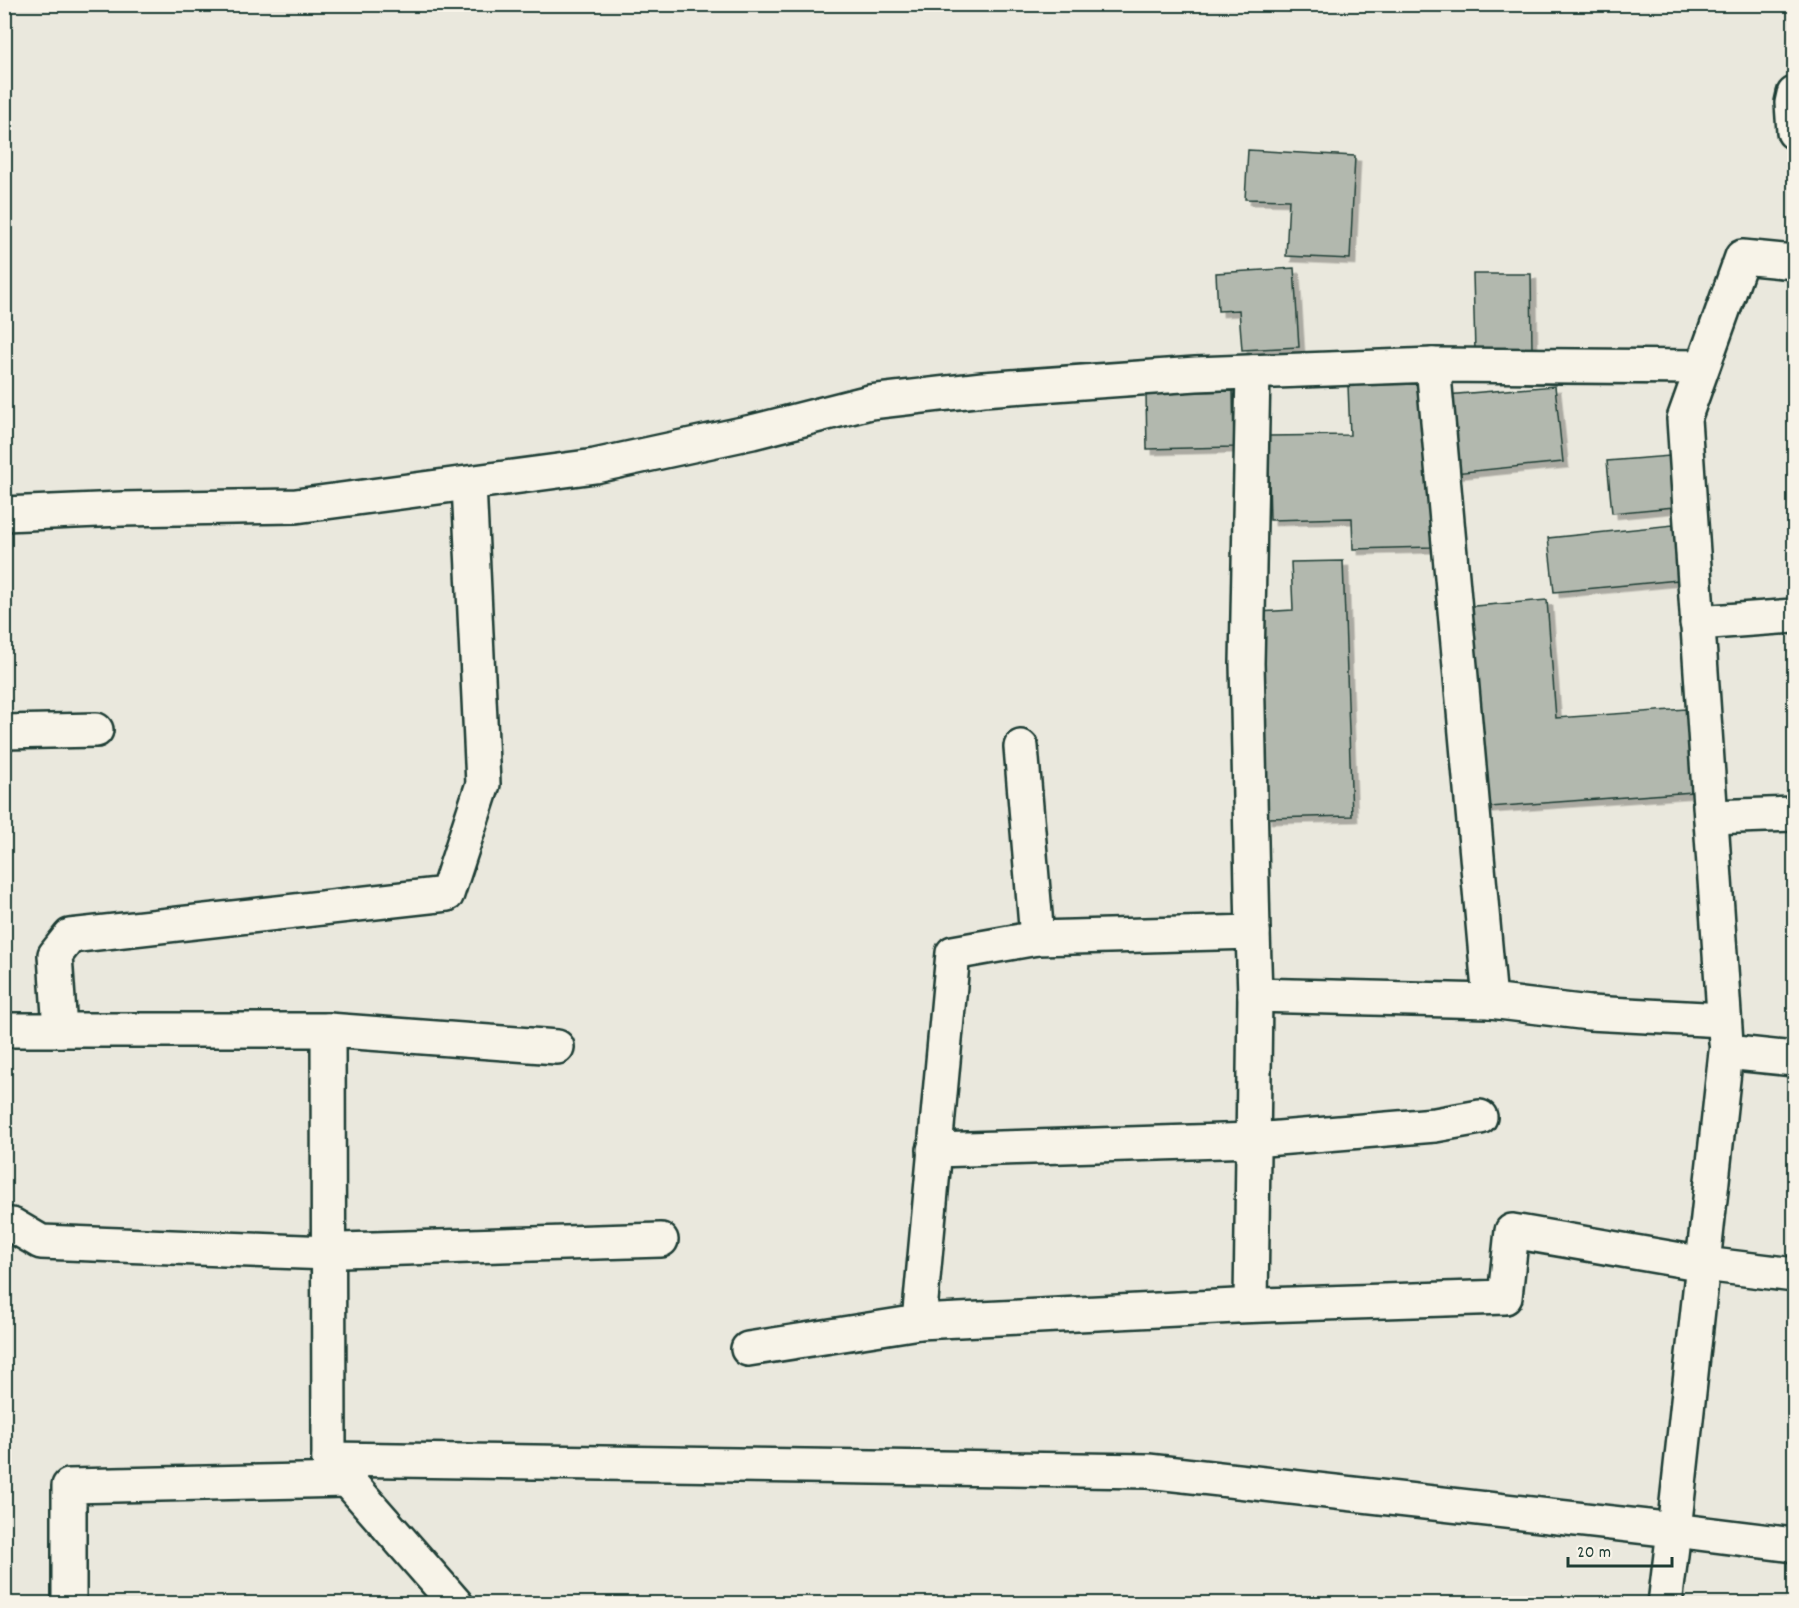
<svg xmlns="http://www.w3.org/2000/svg" width="1799" height="1608" font-family="Dekko,sans-serif">
<defs>
<filter id="shadow"><feDropShadow dx="5.5" dy="5.5" stdDeviation="0" flood-color="#0004"/></filter>
</defs>
<rect width="100%" height="100%" fill="#eae8dd"/>
<filter id="ink" filterUnits="userSpaceOnUse"><feTurbulence type="fractalNoise" baseFrequency=".0167" numOctaves="2"/><feDisplacementMap in="SourceGraphic" scale="12" xChannelSelector="R" yChannelSelector="G"/><feConvolveMatrix kernelMatrix="1 2 1 2 8 2 1 2 1" color-interpolation-filters="sRGB"/></filter>
<g filter="url(#ink)">
<g fill="#b2b8ae" stroke="#1f3d34" stroke-width="1.5" filter="url(#shadow)">
<polygon points="1248,150 1355,156 1350,259 1286,256 1289,200 1245,199"/>
<polygon points="1294,268 1299,347 1242,350 1239,310 1218,311 1216,273"/>
<polygon points="1473,274 1531,274 1532,351 1475,352"/>
<polygon points="1428,384 1432,547 1353,549 1352,518 1270,520 1268,436 1350,435 1348,385"/>
<polygon points="1555,386 1563,462 1454,473 1446,395"/>
<polygon points="1233,391 1234,447 1147,449 1146,393"/>
<polygon points="1670,456 1674,507 1612,513 1607,461"/>
<polygon points="1673,525 1678,580 1554,592 1548,538"/>
<polygon points="1343,561 1352,816 1266,818 1259,612 1293,610 1291,562"/>
<polygon points="1547,600 1556,718 1686,709 1693,792 1477,808 1462,607"/>
</g>
<g fill="none" stroke-linecap="round" stroke-linejoin="round">
<g stroke="#1f3d34" stroke-width="38">
<g id="minor">
<polyline points="1794,94 1792,103 1794,132"/>
<polyline points="1433,365 1490,1001 1589,1013 1724,1020"/>
<polyline points="4,514 122,509 296,506 595,466 752,432 870,402 983,389 1196,374 1433,365 1702,367"/>
<polyline points="1697,623 1794,616"/>
<polyline points="4,732 96,730"/>
<polyline points="1021,747 1037,938 1253,932 1247,663 1253,372"/>
<polyline points="1711,817 1794,814"/>
<polyline points="1037,938 953,953 919,1322 1236,1306 1505,1297 1512,1231 1704,1264 1794,1275"/>
<polyline points="1255,995 1490,1001"/>
<polyline points="4,1030 328,1030 329,1459 456,1604"/>
<polyline points="60,1030 55,955 70,936 447,894 483,784 469,484"/>
<polyline points="328,1030 557,1047"/>
<polyline points="1726,1043 1684,419 1742,257 1794,262"/>
<polyline points="934,1150 1254,1140 1435,1125 1480,1117"/>
<polyline points="4,1225 12,1225 41,1242 329,1253 342,1250 661,1240"/>
<polyline points="1251,1305 1255,995 1253,932"/>
<polyline points="748,1349 919,1322"/>
<polyline points="329,1459 1148,1471 1674,1530 1726,1052 1794,1059"/>
<polyline points="69,1604 69,1486 347,1480"/>
<polyline points="1665,1604 1674,1530 1794,1545"/>
</g>
</g>
<use href="#minor" stroke="#f7f3e8" stroke-width="33"/>
</g>
</g>
<rect width="1799" height="1608" fill="none" stroke="#f7f3e8" stroke-width="24"/>
<rect x="12" y="12" width="1775" height="1584" fill="none" stroke="#1f3d34" stroke-width="2" filter="url(#ink)"/>
<path d="M1568 1557v9h104v-9" fill="none" stroke="#1f3d34" stroke-width="3"/>
<text x="1577" y="1557" font-size="18" fill="#1f3d34" stroke="#f7f3e8" stroke-width="4.5" paint-order="stroke">20 m</text>
</svg>
